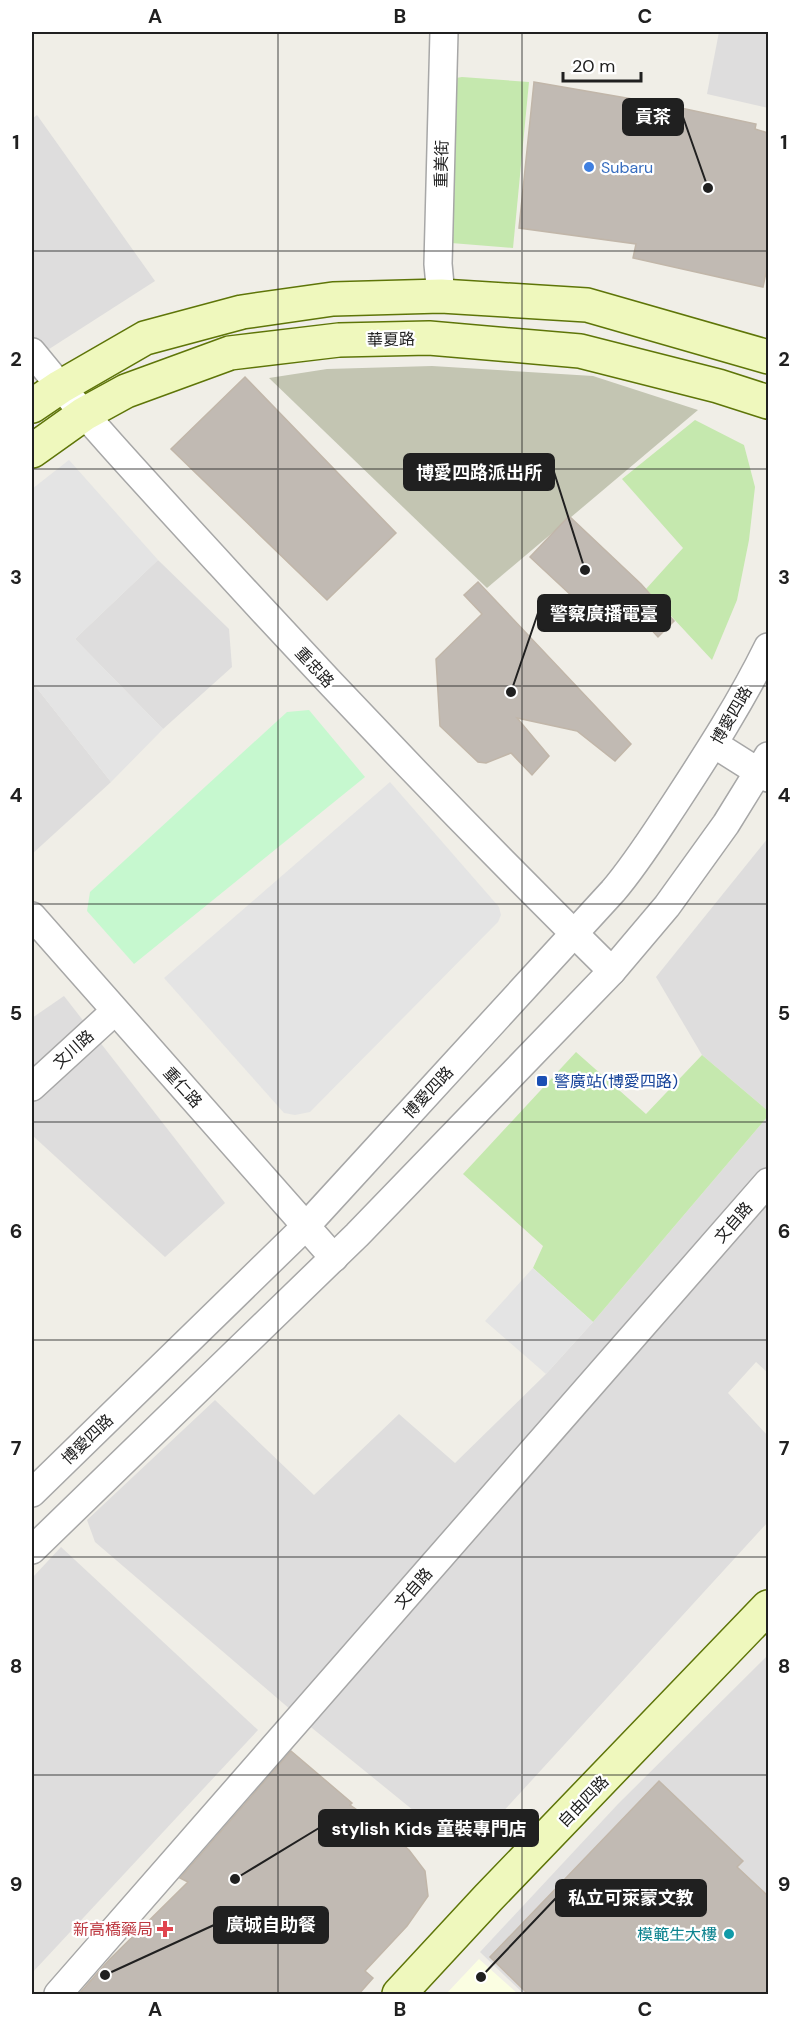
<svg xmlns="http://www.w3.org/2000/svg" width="800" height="2026" font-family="'DM Sans','Noto Sans TC',sans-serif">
<rect width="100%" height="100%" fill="#f0eee7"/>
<g fill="#dedddd">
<polygon points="719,32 768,32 768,108 707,94"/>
<polygon points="37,115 155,281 32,360 32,119"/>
<polygon points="158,560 229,629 232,667 163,729 75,639"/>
<polygon points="32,682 111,782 32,854"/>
<polygon points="768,838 768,1111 702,1055 656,977"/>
<polygon points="64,996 225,1203 165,1257 32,1135 32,1018"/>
<polygon points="768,1116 768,1373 756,1362 728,1393 768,1436 768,1522 489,1827 451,1841 312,1728 95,1542 87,1520 215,1400 314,1495 399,1414 455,1463 546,1374 593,1322"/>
<polygon points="61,1547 258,1730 32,1973 32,1578"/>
<polygon points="768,1655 768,1994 524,1994 480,1952 618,1804"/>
</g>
<polygon fill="#fbfee2" points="479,1959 518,1994 446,1994"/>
<polygon fill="#c3c5b2" points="432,366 593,376 698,410 487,588 269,378 327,369"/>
<g fill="#c5e8ae">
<polygon points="462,77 529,82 513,248 451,243 450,79"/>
<polygon points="695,420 744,445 755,487 749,540 737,600 712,660 646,589 683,548 622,479"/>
<polygon points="576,1052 646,1114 702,1055 768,1111 768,1116 593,1322 533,1268 543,1246 463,1174"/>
</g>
<polygon fill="#c6f8cf" points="309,710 365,777 134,964 87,911 90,892 287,712"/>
<g fill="#e4e4e4">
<polygon points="69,460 158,560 75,639 163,729 111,782 32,682 32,489"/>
<polygon points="390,782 499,907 501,915 498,922 310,1112 295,1115 284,1113 164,978"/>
<polygon points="533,1268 593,1322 546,1374 485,1321"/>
</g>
<g fill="#c1bab3" stroke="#c1b6a9" stroke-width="1.5">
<polygon points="534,82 667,105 756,124 755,129 768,133 768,263 763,287 633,258 636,244 519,228"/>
<polygon points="245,377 396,533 327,600 171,449"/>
<polygon points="569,516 641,584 674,621 658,637 625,601 602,624 530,557"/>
<polygon points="478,582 631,744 615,761 577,731 517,718 549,756 532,775 511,753 486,763 478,762 440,726 436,659 482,614 464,595"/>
<polygon points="291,1751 352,1803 350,1805 385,1829 409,1850 425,1871 428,1896 407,1926 365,1971 373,1978 358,1995 78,1995 109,1960 188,1882 180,1878"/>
<polygon points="659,1781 743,1861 737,1867 768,1896 768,1995 529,1995 490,1957"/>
</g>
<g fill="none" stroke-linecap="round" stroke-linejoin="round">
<g stroke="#a7a7a7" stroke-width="30">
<g id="street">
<polyline points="441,296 438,264 444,32"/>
<path d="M 32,352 C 92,426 157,495 221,565 C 348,704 478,839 612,971"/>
<polyline points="714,744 768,778"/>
<polyline points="32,916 334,1258"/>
<polyline points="32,1087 115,1011"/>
<path d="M 32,1493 L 306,1226 L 613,891 C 636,864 654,835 674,805 C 708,753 741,702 768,647"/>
<polyline points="32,1550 357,1235 612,971 667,906 726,824 768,756"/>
<polyline points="58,1994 768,1182"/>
</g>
</g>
<g stroke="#5e7508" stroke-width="36">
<g id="secondary">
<polyline points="32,406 60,387 145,338 242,312 333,299 441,296 587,305 768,357"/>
<polyline points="32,451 84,414 126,391 230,353 339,340 429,338 580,351 718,386 768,402"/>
<polyline points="399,1994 488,1898 768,1607"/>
</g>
</g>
<use href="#street" stroke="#fff" stroke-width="27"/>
<use href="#secondary" stroke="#eff8bd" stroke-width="33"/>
</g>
<path fill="none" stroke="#202020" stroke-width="1.5" stroke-opacity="0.55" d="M 278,32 L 278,1994M 522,32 L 522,1994M 32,251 L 768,251M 32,469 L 768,469M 32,686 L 768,686M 32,904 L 768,904M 32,1122 L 768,1122M 32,1340 L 768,1340M 32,1557 L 768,1557M 32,1775 L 768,1775"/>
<circle fill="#3f7fe0" stroke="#fff" stroke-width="2" cx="589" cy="167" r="6"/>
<rect fill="#1a4fb4" stroke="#fff" stroke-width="2" x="536" y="1075" width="12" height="12" rx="3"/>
<path fill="#e0444e" stroke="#fff" stroke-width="2" d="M162 1920h6v6h6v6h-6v6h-6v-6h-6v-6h6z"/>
<circle fill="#0f9aa8" stroke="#fff" stroke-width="2" cx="729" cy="1934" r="6"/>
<g text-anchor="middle" stroke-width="4.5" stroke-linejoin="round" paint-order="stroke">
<g font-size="16" fill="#202020" stroke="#fff">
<text transform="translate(441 164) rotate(-89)" y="6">重美街</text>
<text transform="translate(391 339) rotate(-1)" y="6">華夏路</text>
<text transform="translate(315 667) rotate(47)" y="6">重忠路</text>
<text transform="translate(731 715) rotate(-60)" y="6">博愛四路</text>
<text transform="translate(73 1049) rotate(-42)" y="6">文川路</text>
<text transform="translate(183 1087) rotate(48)" y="6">重仁路</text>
<text transform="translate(428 1092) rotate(-47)" y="6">博愛四路</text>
<text transform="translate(733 1222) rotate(-49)" y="6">文自路</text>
<text transform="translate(87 1439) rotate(-44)" y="6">博愛四路</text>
<text transform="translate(413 1588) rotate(-49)" y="6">文自路</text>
<text transform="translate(583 1801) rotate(-46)" y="6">自由四路</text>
</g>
<g font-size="16" fill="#366cbe" stroke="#fff" text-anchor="start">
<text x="601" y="173">Subaru</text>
</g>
<g font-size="16" fill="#164399" stroke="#fff" text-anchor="start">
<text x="554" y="1087">警廣站(博愛四路)</text>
</g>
<g font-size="16" fill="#be3a42" stroke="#fff" text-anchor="end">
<text x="153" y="1935">新高橋藥局</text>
</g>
<g font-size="16" fill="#0d838f" stroke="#fff" text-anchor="end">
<text x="717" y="1940">模範生大樓</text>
</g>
</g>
<path fill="none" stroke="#202020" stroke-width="2" d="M708 188L683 117M585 570L554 472M511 692L538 613M235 1879L319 1828M481 1977L556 1898M105 1975L214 1925"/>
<g fill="#202020" stroke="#fff" stroke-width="2">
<circle cx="708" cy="188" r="6"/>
<circle cx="585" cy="570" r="6"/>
<circle cx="511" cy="692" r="6"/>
<circle cx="235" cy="1879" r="6"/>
<circle cx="481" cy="1977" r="6"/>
<circle cx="105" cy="1975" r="6"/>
</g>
<g fill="#202020" stroke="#202020" stroke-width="2">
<rect x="623" y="99" width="60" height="36" rx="6"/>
<rect x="404" y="454" width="150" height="36" rx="6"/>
<rect x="538" y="595" width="132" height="36" rx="6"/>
<rect x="319" y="1810" width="219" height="36" rx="6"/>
<rect x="556" y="1880" width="150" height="36" rx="6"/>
<rect x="214" y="1907" width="114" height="36" rx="6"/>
</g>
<g font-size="18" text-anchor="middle" font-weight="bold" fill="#fff">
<text x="653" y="123">貢茶</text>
<text x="479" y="479">博愛四路派出所</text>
<text x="604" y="620">警察廣播電臺</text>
<text x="429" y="1835">stylish Kids 童裝專門店</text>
<text x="631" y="1904">私立可萊蒙文教</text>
<text x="271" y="1931">廣城自助餐</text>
</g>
<rect width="800" height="2026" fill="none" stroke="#ffffff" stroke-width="66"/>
<path d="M563 72v9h78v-9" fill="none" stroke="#202020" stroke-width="3"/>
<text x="572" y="72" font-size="18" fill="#202020" stroke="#ffffff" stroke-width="4.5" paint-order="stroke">20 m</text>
<rect x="33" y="33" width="734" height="1960" fill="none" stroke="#202020" stroke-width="2"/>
<g font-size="20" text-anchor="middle" font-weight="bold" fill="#202020">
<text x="155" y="23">A</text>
<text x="400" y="23">B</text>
<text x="645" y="23">C</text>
<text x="16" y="149">1</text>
<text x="784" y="149">1</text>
<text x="16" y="366">2</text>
<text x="784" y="366">2</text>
<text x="16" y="584">3</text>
<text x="784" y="584">3</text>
<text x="16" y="802">4</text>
<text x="784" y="802">4</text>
<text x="16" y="1020">5</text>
<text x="784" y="1020">5</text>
<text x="16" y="1238">6</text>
<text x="784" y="1238">6</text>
<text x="16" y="1455">7</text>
<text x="784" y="1455">7</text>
<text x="16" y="1673">8</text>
<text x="784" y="1673">8</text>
<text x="16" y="1891">9</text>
<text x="784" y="1891">9</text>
<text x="155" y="2016">A</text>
<text x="400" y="2016">B</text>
<text x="645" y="2016">C</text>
</g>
</svg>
